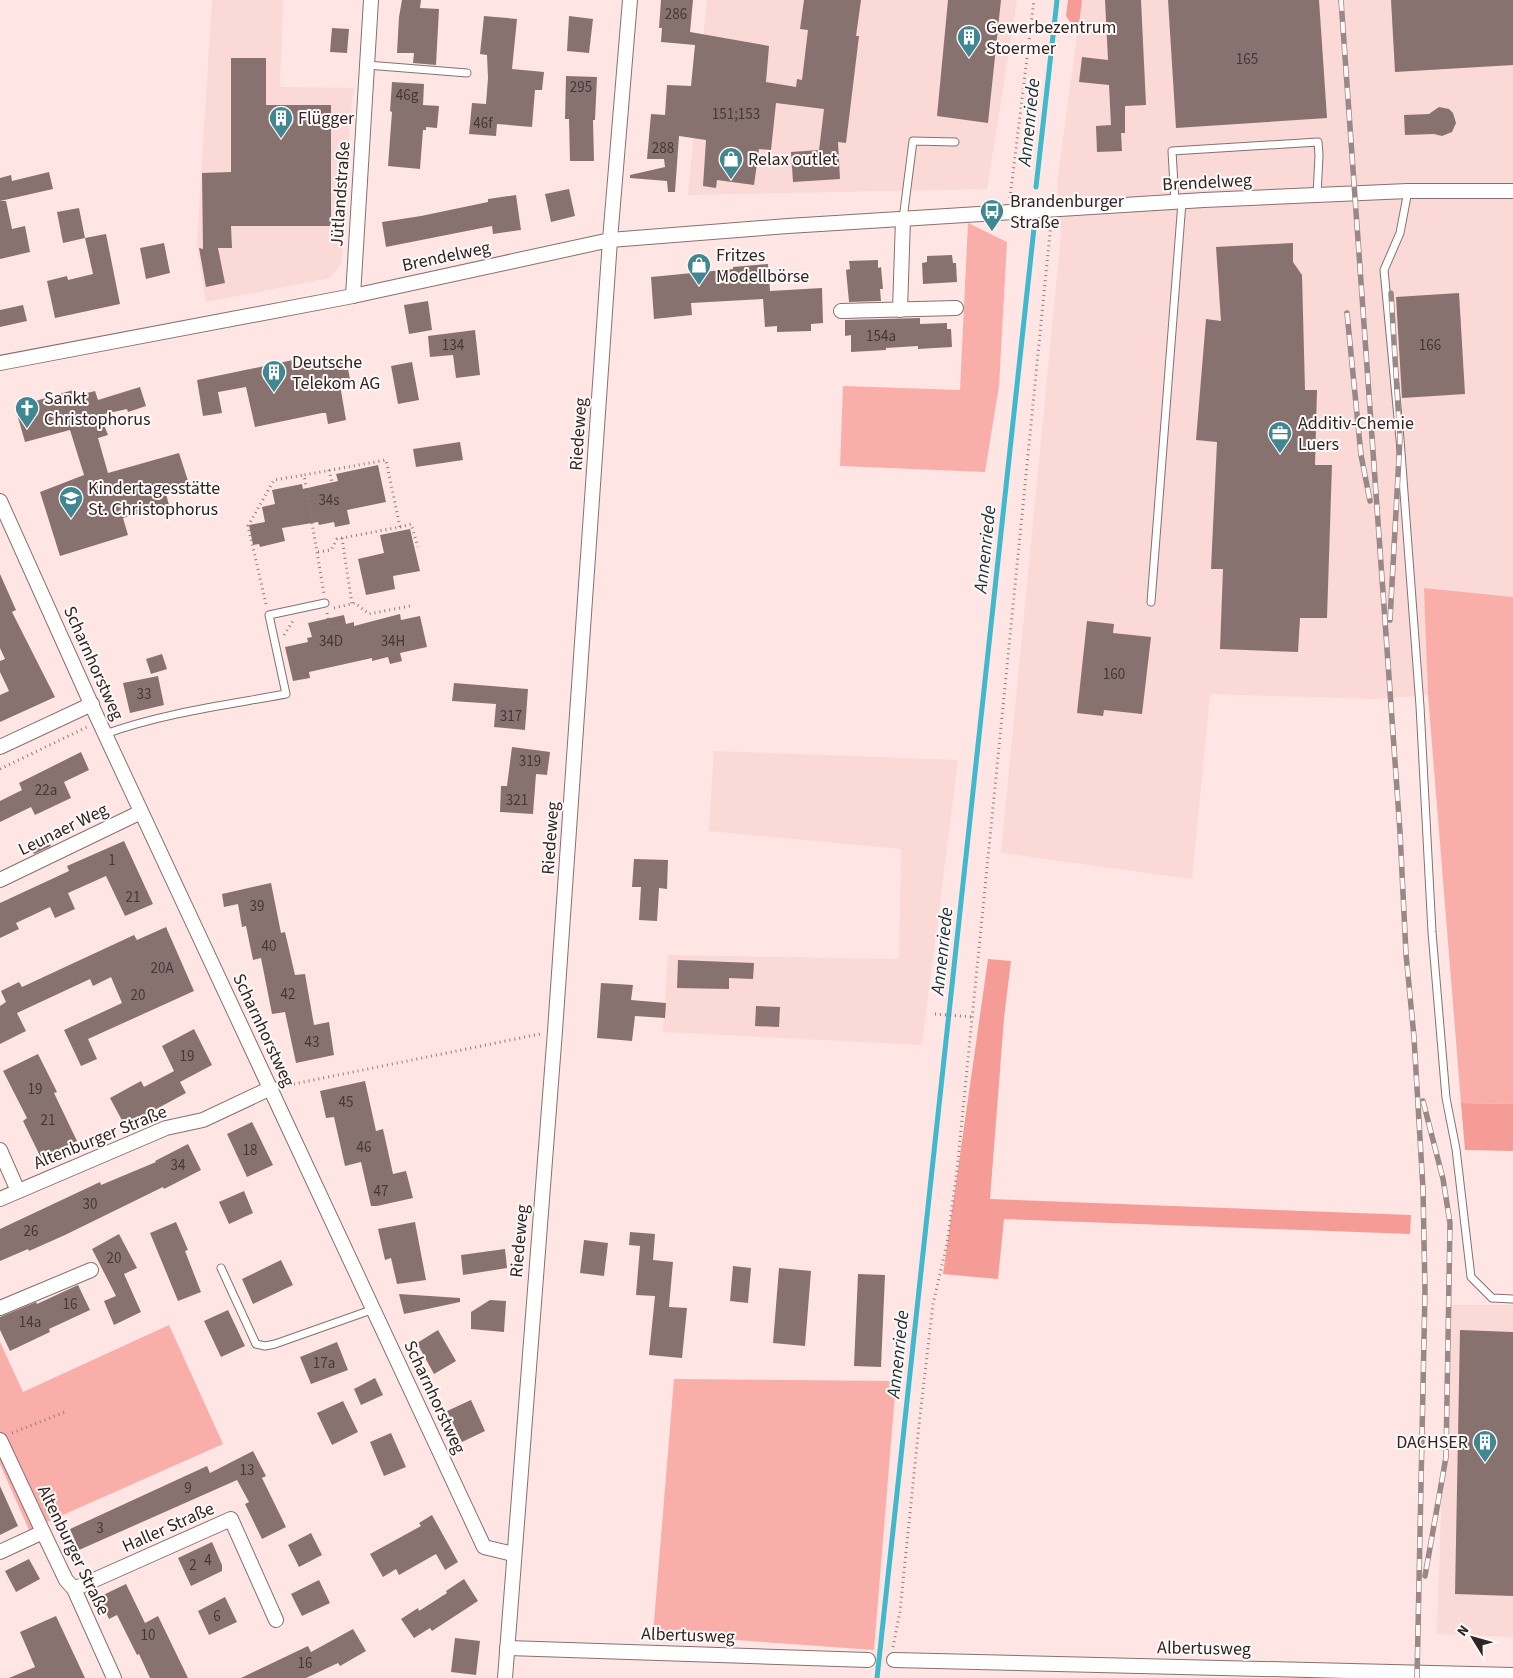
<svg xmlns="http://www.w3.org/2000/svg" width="1513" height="1678" font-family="'Source Sans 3',sans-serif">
<rect width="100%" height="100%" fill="#ffe6e4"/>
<g fill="#fad9d6">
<polygon points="212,0 283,0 280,87 354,88 350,116 342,263 330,278 206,302 197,244"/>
<polygon points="707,0 1017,0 987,189 688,195"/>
<polygon points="1082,0 1513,0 1513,597 1425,588 1428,695 1375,699 1210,694 1192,879 1001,853 1061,235 1057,184"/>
<polygon points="714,751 958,760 922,1045 663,1032 668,955 899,959 901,849 709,831"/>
<polygon points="1448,1305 1513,1305 1513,1637 1437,1634"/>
</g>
<g fill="#faaea9">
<polygon points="968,223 1007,242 999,386 985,472 840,466 843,386 960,390"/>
<polygon points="1424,588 1513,597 1513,1104 1461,1103 1428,695"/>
<polygon points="169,1325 223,1444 29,1530 0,1464 0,1342 23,1392"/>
<polygon points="674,1379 896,1381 874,1650 653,1634"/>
</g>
<g fill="#f59c96">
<polygon points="1068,0 1082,0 1078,34 1066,16"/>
<polygon points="988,959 1011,961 1004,1018 990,1199 1411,1215 1410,1234 1004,1219 998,1279 943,1274"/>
<polygon points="1461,1103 1513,1104 1513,1151 1465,1150"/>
</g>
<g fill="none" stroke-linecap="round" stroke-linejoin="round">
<g stroke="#3fb9cb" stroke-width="5">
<polyline points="1036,187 1057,0"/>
<polyline points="877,1678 1034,228"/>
</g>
</g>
<g fill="#887270">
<polygon points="402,0 421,0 420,8 439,9 436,65 413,63 414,53 397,53 399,17"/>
<polygon points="661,0 693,0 690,32 769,46 766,82 796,87 797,79 802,80 808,30 800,29 804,0 861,0 856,36 859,36 846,143 838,142 840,179 793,182 791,152 819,150 824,109 776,103 771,150 759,149 754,185 717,180 716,188 703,186 706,140 679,136 675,192 668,192 667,181 630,178 630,175 665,167 664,159 647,159 651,114 665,115 667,85 691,86 695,45 661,42 662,28 659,28"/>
<polygon points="948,0 1001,0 988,123 937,116"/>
<polygon points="1105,0 1141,0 1146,105 1125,106 1125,133 1121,133 1122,151 1097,152 1096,126 1111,125 1109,85 1079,82 1082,57 1108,60"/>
<polygon points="1168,0 1319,0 1327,118 1176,128"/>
<polygon points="1391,0 1513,0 1513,65 1395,72"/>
<polygon points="484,16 517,19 512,69 544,72 542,90 535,90 532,127 497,124 496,136 469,134 472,103 486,104 488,78 487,55 480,54"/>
<polygon points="569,16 593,19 589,53 567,51"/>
<polygon points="332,28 349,29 347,53 330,52"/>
<polygon points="231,58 266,58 266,105 331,105 331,226 231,226 232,248 218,248 225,283 206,287 199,248 203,249 202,173 231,172"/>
<polygon points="566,76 597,77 595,120 593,120 594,161 570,161 569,119 565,119"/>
<polygon points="392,82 424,84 423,105 439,106 437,128 426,127 426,130 423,130 420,169 388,166 392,112 390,111"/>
<polygon points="1439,107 1449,109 1453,113 1456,123 1452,132 1442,136 1434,134 1405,135 1404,115 1429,114"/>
<polygon points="49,172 53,189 0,201 0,178 11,175 12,181"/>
<polygon points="569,189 575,216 551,222 545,194"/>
<polygon points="516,195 521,230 493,234 492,226 386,247 382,222 421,216 488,202 488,199"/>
<polygon points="0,201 6,201 12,229 25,226 30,252 0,259"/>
<polygon points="79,208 85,238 63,243 57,212"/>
<polygon points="106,234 120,304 55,318 47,281 67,276 68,280 93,274 85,238"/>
<polygon points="164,243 170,273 146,279 140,248"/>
<polygon points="1293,243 1293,262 1302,275 1305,390 1317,390 1315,465 1332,465 1327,618 1300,618 1298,652 1220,649 1223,569 1211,569 1217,442 1196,440 1206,319 1221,321 1216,247"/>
<polygon points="952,255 953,263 956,263 957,282 923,284 922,263 927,262 927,256"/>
<polygon points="878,260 878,268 881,267 883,289 880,289 881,301 849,302 846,270 850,269 849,261"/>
<polygon points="768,264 770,291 822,288 823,323 811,324 811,331 777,332 777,326 765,327 763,299 691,303 692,315 654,319 651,277 733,269 733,267"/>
<polygon points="1459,293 1465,394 1402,398 1396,297"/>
<polygon points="428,301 432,330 409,334 404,305"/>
<polygon points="23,305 27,321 0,327 0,310"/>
<polygon points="920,318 920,324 947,323 947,329 951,329 952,347 918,349 918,346 886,348 886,350 851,352 851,335 845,336 845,320"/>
<polygon points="475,330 480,375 456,378 453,355 430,357 428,336"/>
<polygon points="335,359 335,361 346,359 351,384 340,385 346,420 328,424 326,413 322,413 255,427 246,387 218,392 222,413 203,416 197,380 293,360 295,368"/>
<polygon points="412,362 419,400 398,404 391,366"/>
<polygon points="140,387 146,406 128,412 127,409 100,415 108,435 98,438 108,473 179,453 190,487 166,494 169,505 123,518 128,535 60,556 40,492 84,475 70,430 25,442 15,407 73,390 75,396 95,391 98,400"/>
<polygon points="460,442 463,460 416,467 413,449"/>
<polygon points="378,465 386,502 347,510 350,524 335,527 334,522 319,525 318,522 282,528 285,541 260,547 259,544 253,545 249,525 265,522 262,507 275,504 272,490 302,484 303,489 338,481 336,474"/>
<polygon points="410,529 420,571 393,576 395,589 366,595 358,559 384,553 380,535"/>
<polygon points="0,574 16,610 12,612 55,697 0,722 0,695 9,691 0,672 0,661 5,659 0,648"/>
<polygon points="400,614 401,620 420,616 427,647 400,653 402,661 390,664 388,657 372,661 372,658 309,672 310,678 293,681 285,647 308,642 307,638 312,637 308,623 344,615 346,624 354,622 354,626"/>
<polygon points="1087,621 1114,624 1113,633 1151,637 1142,714 1104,710 1103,716 1077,713"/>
<polygon points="162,654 167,669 151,674 146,659"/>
<polygon points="158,676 164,705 130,713 123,683"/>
<polygon points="454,683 528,689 525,730 494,727 496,704 452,701"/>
<polygon points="512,747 550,752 547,775 536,774 533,814 500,812 501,786 507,786"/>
<polygon points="81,752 89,770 64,782 71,798 35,815 31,807 0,822 0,801 22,790 19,783"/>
<polygon points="46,836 51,846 34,854 29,844"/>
<polygon points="124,841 153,904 125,916 106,876 68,893 75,909 55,918 50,907 16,923 19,929 0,938 0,903 69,871 67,866"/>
<polygon points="634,859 668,860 667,889 659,888 657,921 639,920 641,887 632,887"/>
<polygon points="271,883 281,933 285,932 295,975 305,974 314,1025 329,1022 334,1055 296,1063 285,1012 272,1014 261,958 253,960 246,926 242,927 238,904 224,907 222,894"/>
<polygon points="166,927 194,991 88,1039 97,1059 81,1066 64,1030 122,1003 111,977 93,986 90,979 17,1013 26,1031 0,1044 0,1006 6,1002 1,991 19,982 22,987 134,935 137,940"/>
<polygon points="678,960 754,963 753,979 729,978 729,989 677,988"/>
<polygon points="601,983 633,985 631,1000 666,1003 665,1018 635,1016 632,1041 597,1038"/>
<polygon points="756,1006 780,1007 779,1027 755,1026"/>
<polygon points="194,1029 212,1065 180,1082 186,1093 125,1126 110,1098 141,1081 144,1087 174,1071 162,1046"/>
<polygon points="38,1054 57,1092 54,1093 77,1141 41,1158 23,1121 27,1118 3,1071"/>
<polygon points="365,1081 376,1131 383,1129 393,1174 406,1171 413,1198 377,1206 371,1206 361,1162 345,1166 334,1117 326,1118 320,1091"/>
<polygon points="252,1122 273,1165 247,1177 227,1134"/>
<polygon points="188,1144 201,1170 164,1189 163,1187 65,1235 29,1251 28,1249 0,1261 0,1229 100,1182 101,1185 156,1162 155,1161"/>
<polygon points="244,1191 253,1213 229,1224 219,1202"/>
<polygon points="176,1222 188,1250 185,1251 201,1292 178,1301 150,1233"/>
<polygon points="415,1222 426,1280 397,1284 391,1258 385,1260 378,1229"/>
<polygon points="630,1232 655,1234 653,1260 673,1262 669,1307 687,1308 682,1358 649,1355 655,1296 636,1295 640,1246 629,1245"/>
<polygon points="119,1234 137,1268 124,1274 141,1312 114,1325 104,1301 116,1296 92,1249"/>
<polygon points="584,1240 608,1243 604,1276 580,1273"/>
<polygon points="505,1249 507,1268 463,1275 461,1255"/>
<polygon points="281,1260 293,1285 253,1304 242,1279"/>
<polygon points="733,1266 751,1268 748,1303 730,1301"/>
<polygon points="779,1268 811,1271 805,1346 773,1343"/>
<polygon points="858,1274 885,1275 881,1367 854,1366"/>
<polygon points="78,1285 90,1310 49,1329 50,1332 10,1351 0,1330 0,1317 36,1302 37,1304"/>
<polygon points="399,1294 460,1298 460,1302 404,1314"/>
<polygon points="490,1300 506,1301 504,1332 471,1329 471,1312"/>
<polygon points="228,1310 245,1346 221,1357 204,1321"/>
<polygon points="438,1330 456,1361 434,1374 417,1343"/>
<polygon points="1460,1330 1513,1332 1513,1596 1455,1594"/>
<polygon points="337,1342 348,1370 311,1384 300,1357"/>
<polygon points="375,1378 383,1395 361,1405 354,1389"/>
<polygon points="471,1400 485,1431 462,1442 447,1411"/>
<polygon points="343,1401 358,1432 332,1445 317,1413"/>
<polygon points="391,1433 406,1467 384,1476 370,1442"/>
<polygon points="253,1451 266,1476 262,1478 286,1527 262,1539 245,1504 249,1502 237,1480 79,1550 70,1529 207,1466 210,1473"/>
<polygon points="0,1486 18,1526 0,1535"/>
<polygon points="432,1515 458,1562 445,1570 436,1554 399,1575 396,1569 383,1577 370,1554 421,1526 419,1523"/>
<polygon points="311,1533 322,1555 299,1567 288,1545"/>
<polygon points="212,1542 222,1565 222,1571 191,1586 178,1558"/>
<polygon points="29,1559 40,1579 16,1592 5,1571"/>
<polygon points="464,1579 478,1601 432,1631 430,1628 414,1638 401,1619 418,1608 419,1611 447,1593 446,1591"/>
<polygon points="319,1580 330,1603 302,1616 291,1594"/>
<polygon points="126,1584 145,1623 158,1616 188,1678 150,1678 139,1654 137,1655 117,1615 109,1619 99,1597"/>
<polygon points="225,1597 237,1622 209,1635 198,1611"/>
<polygon points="56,1616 85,1678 9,1678 35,1667 20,1632"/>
<polygon points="353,1629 366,1651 340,1666 338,1663 306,1678 241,1678 308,1646 311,1652"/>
<polygon points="455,1638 480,1641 476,1675 451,1672"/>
</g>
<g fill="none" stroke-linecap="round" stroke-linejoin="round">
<g stroke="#86706f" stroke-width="9">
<g id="service">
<polyline points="367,65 467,73"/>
<polyline points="1408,191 1400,233 1384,270 1400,439 1420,706 1432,932 1446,1098 1456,1149 1471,1277 1492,1298 1513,1299"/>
<polyline points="1175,202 1172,151 1318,142 1319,155 1317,195"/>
<polyline points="903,219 913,141 955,142"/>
<polyline points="1151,602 1182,202"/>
<path d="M 105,734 C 163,713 226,705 286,694 L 269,615 L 325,603"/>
<polyline points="221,1268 256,1344 265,1346 275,1344 374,1309"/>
</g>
</g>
<g stroke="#86706f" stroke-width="16">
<g id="minor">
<polyline points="353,296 371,0"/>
<polyline points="900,310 903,219"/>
<polyline points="841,311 956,308"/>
<polyline points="0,363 353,296 610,240 788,226 1204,200 1408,191 1513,191"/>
<polyline points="0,501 97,717 484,1547 513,1554"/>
<polyline points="0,747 92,704"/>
<polyline points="0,880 141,812"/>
<polyline points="0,1150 18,1191"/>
<polyline points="0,1199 166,1128 203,1120 271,1088"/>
<polyline points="0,1308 91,1270"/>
<polyline points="0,1440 43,1532 66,1580 74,1589 114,1678"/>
<polyline points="0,1552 43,1532"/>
<polyline points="74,1589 231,1519 276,1620"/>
<polyline points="507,1648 868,1660"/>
<polyline points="894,1660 1513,1675"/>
<polyline points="505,1678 555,1031 610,240 630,0"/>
</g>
</g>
<g stroke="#8e7d7c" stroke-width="3" stroke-dasharray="1 4" stroke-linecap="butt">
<polyline points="1010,198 1034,0"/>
<polyline points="329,470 335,495"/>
<polyline points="400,527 411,524 418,547"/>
<polyline points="342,538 352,604"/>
<polyline points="318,552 331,550 337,539 400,527 386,460 304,475 324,594"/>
<polyline points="266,604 248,526 274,480 304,475"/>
<polyline points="334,608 355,603 369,614 410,606"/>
<polyline points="327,613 332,638"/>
<polyline points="284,635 293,621"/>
<polyline points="0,769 87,727"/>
<polyline points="935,1014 972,1017"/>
<polyline points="284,1086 540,1034"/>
<polyline points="12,1433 65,1412"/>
<polyline points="893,1647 900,1611 919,1425 933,1304 947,1243 957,1170 1051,223"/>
</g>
<use href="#service" stroke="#fff" stroke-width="7"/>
<use href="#minor" stroke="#fff" stroke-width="14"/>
<g stroke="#998886" stroke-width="5.5">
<g id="rail">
<polyline points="1341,0 1400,832 1406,954 1414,1037 1423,1189 1425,1291 1417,1678"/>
<polyline points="1347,313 1361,455 1370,501"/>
<polyline points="1390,620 1400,439 1391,293"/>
<polyline points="1423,1101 1443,1179 1450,1223 1446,1457 1425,1576"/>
</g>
</g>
<use href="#rail" stroke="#fef9f8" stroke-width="4" stroke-dasharray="11" stroke-linecap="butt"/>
</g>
<defs>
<g id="building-pin" transform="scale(1.25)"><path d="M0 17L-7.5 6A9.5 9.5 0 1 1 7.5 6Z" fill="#408791" stroke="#fef9f8"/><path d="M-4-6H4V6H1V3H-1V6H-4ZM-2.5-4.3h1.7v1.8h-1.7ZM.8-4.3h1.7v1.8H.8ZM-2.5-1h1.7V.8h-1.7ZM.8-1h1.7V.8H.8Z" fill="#fff"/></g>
<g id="shop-pin" transform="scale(1.25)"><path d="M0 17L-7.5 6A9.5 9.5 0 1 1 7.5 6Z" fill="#408791" stroke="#fef9f8"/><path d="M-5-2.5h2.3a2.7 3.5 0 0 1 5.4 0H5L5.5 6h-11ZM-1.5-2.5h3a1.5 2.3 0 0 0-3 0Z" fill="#fff"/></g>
<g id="bus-pin" transform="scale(1.25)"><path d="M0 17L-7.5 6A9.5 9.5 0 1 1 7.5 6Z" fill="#408791" stroke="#fef9f8"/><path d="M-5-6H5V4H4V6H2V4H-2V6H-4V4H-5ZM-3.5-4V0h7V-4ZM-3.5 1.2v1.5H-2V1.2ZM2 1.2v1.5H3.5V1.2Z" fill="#fff"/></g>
<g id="church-pin" transform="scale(1.25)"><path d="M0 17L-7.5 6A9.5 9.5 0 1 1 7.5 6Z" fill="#408791" stroke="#fef9f8"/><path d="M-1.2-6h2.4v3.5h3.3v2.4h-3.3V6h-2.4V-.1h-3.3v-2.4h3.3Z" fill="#fff"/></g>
<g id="office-pin" transform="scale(1.25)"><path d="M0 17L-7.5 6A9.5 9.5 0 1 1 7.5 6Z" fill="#408791" stroke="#fef9f8"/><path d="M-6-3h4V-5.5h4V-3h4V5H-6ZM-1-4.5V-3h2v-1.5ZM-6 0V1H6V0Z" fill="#fff"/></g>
<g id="school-pin" transform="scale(1.25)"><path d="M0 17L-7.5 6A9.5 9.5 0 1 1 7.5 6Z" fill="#408791" stroke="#fef9f8"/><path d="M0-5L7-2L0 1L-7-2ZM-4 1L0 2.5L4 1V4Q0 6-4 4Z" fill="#fff"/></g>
</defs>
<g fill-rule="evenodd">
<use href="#building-pin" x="969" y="37"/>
<use href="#building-pin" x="281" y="118"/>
<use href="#shop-pin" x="731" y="159"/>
<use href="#bus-pin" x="992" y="211"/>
<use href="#shop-pin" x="699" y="265"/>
<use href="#building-pin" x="274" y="372"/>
<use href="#church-pin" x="27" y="408"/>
<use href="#office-pin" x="1280" y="433"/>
<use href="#school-pin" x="71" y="498"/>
<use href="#building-pin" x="1485" y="1442"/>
</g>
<g text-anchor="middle" stroke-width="4" stroke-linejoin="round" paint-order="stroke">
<g font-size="15" fill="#443837">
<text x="676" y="19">286</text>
<text x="1247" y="64">165</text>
<text x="581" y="92">295</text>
<text x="407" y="100">46g</text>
<text x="736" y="119">151;153</text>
<text x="483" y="128">46f</text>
<text x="663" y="153">288</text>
<text x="881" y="341">154a</text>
<text x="453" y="350">134</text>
<text x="1430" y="350">166</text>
<text x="329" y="505">34s</text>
<text x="331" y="646">34D</text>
<text x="393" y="646">34H</text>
<text x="1114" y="679">160</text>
<text x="144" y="699">33</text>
<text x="511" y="721">317</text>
<text x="530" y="766">319</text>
<text x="46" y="795">22a</text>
<text x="517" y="805">321</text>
<text x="112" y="865">1</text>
<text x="133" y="902">21</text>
<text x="257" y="911">39</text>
<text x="269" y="951">40</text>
<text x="162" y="973">20A</text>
<text x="288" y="999">42</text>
<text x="138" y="1000">20</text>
<text x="312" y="1047">43</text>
<text x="187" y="1061">19</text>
<text x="35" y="1094">19</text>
<text x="346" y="1107">45</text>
<text x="48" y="1125">21</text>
<text x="364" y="1152">46</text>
<text x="250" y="1155">18</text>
<text x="178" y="1170">34</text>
<text x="381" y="1196">47</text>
<text x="90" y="1209">30</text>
<text x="31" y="1236">26</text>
<text x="114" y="1263">20</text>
<text x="70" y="1309">16</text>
<text x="30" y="1327">14a</text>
<text x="324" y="1368">17a</text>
<text x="247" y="1475">13</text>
<text x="188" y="1493">9</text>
<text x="100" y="1533">3</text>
<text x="208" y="1565">4</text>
<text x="193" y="1570">2</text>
<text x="217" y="1621">6</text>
<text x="148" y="1640">10</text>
<text x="305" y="1668">16</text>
</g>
<g font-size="18" fill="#2e2524" stroke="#fef9f8" text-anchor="start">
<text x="986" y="33">Gewerbezentrum<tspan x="986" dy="21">Stoermer</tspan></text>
<text x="298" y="124">Flügger</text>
<text x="748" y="165">Relax outlet</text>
<text x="1010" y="207">Brandenburger<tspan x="1010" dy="21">Straße</tspan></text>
<text x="716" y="261">Fritzes<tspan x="716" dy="21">Modellbörse</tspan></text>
<text x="292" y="368">Deutsche<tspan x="292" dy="21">Telekom AG</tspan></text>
<text x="44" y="404">Sankt<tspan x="44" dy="21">Christophorus</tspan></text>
<text x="1298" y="429">Additiv-Chemie<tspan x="1298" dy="21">Luers</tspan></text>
<text x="88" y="494">Kindertagesstätte<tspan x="88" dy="21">St. Christophorus</tspan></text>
<text x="1468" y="1448" text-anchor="end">DACHSER</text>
</g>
<g font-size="18" fill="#2e2524" stroke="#fef9f8">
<text transform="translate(1207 182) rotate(-3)" y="6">Brendelweg</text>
<text transform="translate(340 194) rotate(-86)" y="6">Jütlandstraße</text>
<text transform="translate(446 256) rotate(-12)" y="6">Brendelweg</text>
<text transform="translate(578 434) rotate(-86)" y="6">Riedeweg</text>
<text transform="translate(94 663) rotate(66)" y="6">Scharnhorstweg</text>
<text transform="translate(63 829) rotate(-26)" y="6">Leunaer Weg</text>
<text transform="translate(550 838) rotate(-86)" y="6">Riedeweg</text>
<text transform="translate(264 1030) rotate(65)" y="6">Scharnhorstweg</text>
<text transform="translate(100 1137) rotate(-22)" y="6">Altenburger Straße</text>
<text transform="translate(519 1241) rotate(-85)" y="6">Riedeweg</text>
<text transform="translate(435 1397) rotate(65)" y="6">Scharnhorstweg</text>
<text transform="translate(168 1527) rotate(-24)" y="6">Haller Straße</text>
<text transform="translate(74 1550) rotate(64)" y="6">Altenburger Straße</text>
<text transform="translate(688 1635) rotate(2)" y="6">Albertusweg</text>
<text transform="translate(1204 1648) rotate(1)" y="6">Albertusweg</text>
</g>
<g font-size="19" font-style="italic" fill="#1d3235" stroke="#fef9f8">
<text transform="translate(1028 122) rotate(-84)" y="7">Annenriede</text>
<text transform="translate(984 549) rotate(-84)" y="7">Annenriede</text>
<text transform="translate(941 951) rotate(-84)" y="7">Annenriede</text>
<text transform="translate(897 1354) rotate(-84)" y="7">Annenriede</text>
</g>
</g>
<g transform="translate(1473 1638) rotate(307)" stroke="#fef9f8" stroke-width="4" paint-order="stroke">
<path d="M0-4L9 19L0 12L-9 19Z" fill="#2e2524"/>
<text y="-8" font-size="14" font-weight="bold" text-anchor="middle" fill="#2e2524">N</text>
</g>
</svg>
